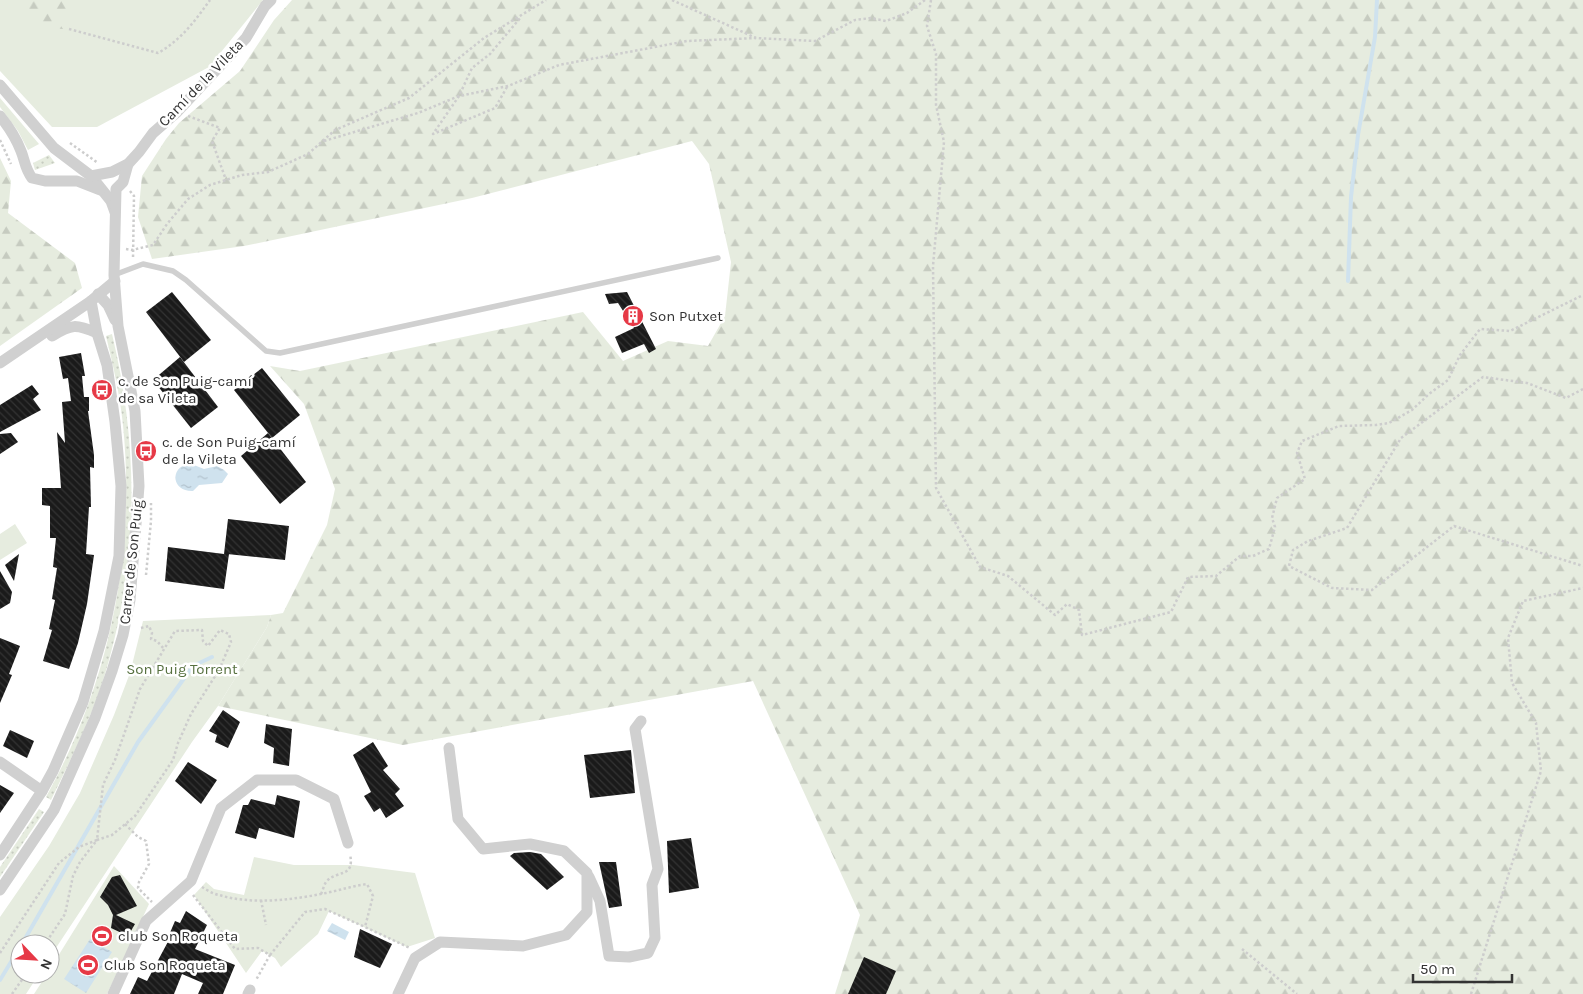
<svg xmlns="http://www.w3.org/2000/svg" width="1583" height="994" font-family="Karla,sans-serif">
<defs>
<pattern id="forest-firs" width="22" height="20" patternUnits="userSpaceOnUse" patternTransform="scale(1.25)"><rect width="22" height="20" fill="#e6ecdf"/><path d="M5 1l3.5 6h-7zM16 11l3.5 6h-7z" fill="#c6cbc0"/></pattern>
<pattern id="garden-dots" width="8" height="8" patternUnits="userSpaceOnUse" patternTransform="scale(1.25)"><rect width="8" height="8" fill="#e6ecdf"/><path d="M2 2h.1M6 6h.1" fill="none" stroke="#c6cbc0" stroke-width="1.8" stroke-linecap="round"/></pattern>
<pattern id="water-ripples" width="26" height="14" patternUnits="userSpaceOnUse" patternTransform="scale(1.25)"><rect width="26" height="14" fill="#cfe2ee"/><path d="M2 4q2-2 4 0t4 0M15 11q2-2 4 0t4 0" fill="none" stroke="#b2c2cd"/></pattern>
<pattern id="building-back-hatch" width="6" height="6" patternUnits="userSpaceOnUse" patternTransform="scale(1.25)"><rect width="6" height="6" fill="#1a1a1a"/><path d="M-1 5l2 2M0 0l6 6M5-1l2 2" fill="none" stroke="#333"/></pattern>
</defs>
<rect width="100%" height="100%" fill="#fff"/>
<g fill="#e6ecdf">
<polygon points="0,0 263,0 209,67 97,127 52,127 0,71"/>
<polygon points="0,98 39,144 28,150 18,131 0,107"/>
<polygon points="15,524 27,543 0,560 0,534"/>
<polygon points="271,615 267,627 218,706 192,742 50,957 50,944 20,944 20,974 39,974 26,994 0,994 0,917 49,846 80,793 114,715 130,673 143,621"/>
<polygon points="254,857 294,865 353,865 415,873 435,938 407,947 329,911 318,934 281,967 275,958 262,951 246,973 194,895 206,882 214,889 244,895"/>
<polygon points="114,866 149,904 107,994 34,994 47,974 50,974 50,969"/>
</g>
<g fill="url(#forest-firs)">
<polygon points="20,0 68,0 63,29 45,27"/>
<polygon points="292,0 1583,0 1583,994 835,994 860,915 753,681 403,745 218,706 267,627 271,615 283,613 327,525 335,489 304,404 270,366 300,371 583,312 623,361 668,341 708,346 725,316 731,262 709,164 692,141 472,198 244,246 152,259 138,217 142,176 166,139 179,123 240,71 274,20"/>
<polygon points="0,158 11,181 8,213 75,263 82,288 0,346"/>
</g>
<g fill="url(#garden-dots)">
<polygon points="49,155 55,163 35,170 33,163"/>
<path d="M 112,334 C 138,442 139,553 109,660 C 96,709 73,755 51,800 L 46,797 C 109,684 136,554 123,425 C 120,395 113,365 106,336 Z"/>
<polygon points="39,809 44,812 0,877 0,867"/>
</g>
<g fill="url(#water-ripples)">
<path d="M 189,463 L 204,469 L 217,466 L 224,470 L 228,474 L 222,483 L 199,485 L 193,491 C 173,492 168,469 189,463 Z"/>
<polygon points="332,923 349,932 345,940 327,931"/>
<polygon points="90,939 112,952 86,993 64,979"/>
</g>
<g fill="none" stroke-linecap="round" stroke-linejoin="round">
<g stroke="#cfe2ee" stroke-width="4">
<polyline points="1348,281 1351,197 1358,135 1375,37 1377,0"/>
<polyline points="22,944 138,742 193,666 212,657"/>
<polyline points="0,980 20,947"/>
</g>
</g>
<g fill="url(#building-back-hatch)">
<polygon points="172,292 211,340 184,362 146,312"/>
<polygon points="627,292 656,349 649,353 644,344 622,353 615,337 634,328 618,303 609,304 605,294"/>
<polygon points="81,353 85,376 82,376 84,397 89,397 89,411 88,411 94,455 94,468 90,467 91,507 89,507 86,554 94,555 87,604 78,643 69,669 43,661 52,630 49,629 55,600 52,599 57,568 53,567 56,538 50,538 50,506 42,505 42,488 61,488 57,432 65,443 62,402 71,401 68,378 63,379 59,357"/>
<polygon points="180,357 218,407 191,428 153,380"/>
<polygon points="262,368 300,415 272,438 234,390"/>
<polygon points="32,385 39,394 33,399 41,410 0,432 0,405"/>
<polygon points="11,433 18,442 0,454 0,434"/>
<polygon points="268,433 306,482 280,504 241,456"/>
<polygon points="228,519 289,526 285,560 227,554 229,554 224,589 165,581 168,547 224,554"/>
<polygon points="19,554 14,581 5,565"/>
<polygon points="0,571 12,592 10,603 0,609"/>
<polygon points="0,638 20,646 9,674 12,675 0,703"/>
<polygon points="223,710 240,722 228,748 215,742 217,735 209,731"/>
<polygon points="266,724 292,729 289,766 273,763 274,748 264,743"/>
<polygon points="10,730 34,741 27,758 3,746"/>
<polygon points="373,742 388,766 383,770 400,789 395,794 404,806 386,818 380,808 374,812 364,796 371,792 353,755"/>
<polygon points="631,750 635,793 590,798 584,755"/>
<polygon points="188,762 217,780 201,804 175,781"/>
<polygon points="0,785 14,793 0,813"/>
<polygon points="277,795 300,801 294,838 259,828 256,839 235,833 243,805 248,805 251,799 275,805"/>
<polygon points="691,838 699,888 669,893 667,841"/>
<polygon points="530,852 541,854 564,877 547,890 510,856 514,853"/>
<polygon points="599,862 616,862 622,906 609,908"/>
<polygon points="120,875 137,906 116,915 135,924 128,936 111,928 113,915 108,905 100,897 112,877"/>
<polygon points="186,911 207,925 195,949 235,965 223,994 198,994 203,983 182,974 174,994 130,994 138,977 147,981 171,936 169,935 175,921 180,923"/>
<polygon points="360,929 392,944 380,968 354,957"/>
<polygon points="864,957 896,971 886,994 848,994"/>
</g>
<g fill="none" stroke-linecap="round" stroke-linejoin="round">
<g stroke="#cdcdcd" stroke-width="2.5" stroke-dasharray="2.5 2.5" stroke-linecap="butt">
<polyline points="672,0 756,38 815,41 855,20 871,18 886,21 907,13 925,0"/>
<polyline points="931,0 927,26 936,54 936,105 944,142 933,266 936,488 980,567 1008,576 1055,615 1067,604 1079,610 1082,635 1171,612 1188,577 1216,576 1240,556 1253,556 1269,549 1275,527 1272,518 1277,498 1305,479 1297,453 1302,441 1339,426 1376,425 1389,423 1412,410 1429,394 1448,380 1460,355 1480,329 1510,331 1583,295"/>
<path d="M 69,29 L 158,53 C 181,40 195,21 210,0"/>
<polyline points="507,87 495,108 433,134 459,96 472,68 490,54 521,17"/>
<polyline points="188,116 220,128 212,141 226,180"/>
<polyline points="0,140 11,164"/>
<polyline points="324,141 418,113 459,96 508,86 559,65 687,41 756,38"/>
<polyline points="70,143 98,163"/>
<polyline points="130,191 134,196 133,259"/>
<polyline points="126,249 132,250 153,245 167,224 188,199 210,185 242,175 268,172 308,154 335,130 409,98 484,38 546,0"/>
<polyline points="1583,389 1566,398 1527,383 1483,377 1401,438 1347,528 1308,541 1293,550 1289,566 1332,588 1372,590 1454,526 1583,566"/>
<polyline points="146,575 151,521 151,503"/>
<polyline points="141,628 149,626 152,633 151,639 157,641 164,649"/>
<polyline points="125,824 138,837 146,841 149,864 139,882 138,888 152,902"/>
<path d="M 202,887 C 207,890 213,894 219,895 C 252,905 292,900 326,893 C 340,890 353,886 367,884 L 373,896 L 365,927 L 410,948"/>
<path d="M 321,894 C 323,890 324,885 326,882 C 337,869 355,879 350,854"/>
<polyline points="193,895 235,949 258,948 270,955 256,980"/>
<polyline points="261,900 266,925"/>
<polyline points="1242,949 1297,994"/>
<polyline points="0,953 59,863 79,847 97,840 103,785 115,760 140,689 175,631 202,630 203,641 208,646 220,630 229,634 231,642 219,670 191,714 178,743 173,760 135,816 112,835 97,840 80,862 73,876 65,914 45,944"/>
<polyline points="270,955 305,912 325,909 365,927"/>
<polyline points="12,994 26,974"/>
<polyline points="1471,994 1541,771 1536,723 1512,683 1508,638 1523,601 1583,588"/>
</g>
<polyline stroke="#d0d0d0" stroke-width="5.5" points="114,275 143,264 173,271 186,280 266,351 280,353 718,258"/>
<g stroke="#d0d0d0" stroke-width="11">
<polyline points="0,85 54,148 91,176 111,201 115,212"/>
<path d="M 0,116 C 9,127 16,138 21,151 C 25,161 25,169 32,178 L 45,181 L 77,181 L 100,190"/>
<polyline points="91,176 112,172 128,164 139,152 153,133 177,112 246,38 265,6 271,0"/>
<polyline points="98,294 108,305 115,320"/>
<path d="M 52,336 C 72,324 76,324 97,333"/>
<polyline points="0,363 91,301 115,281"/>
<polyline points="0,762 42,791"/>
<polyline points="0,855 42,791 53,771 83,702 104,631 119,556 121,486 115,422 107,365 97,333 91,301"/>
<polyline points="589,877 600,901 609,956 629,957 648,953 655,938 652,885 658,869 635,729 641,721"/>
<polyline points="0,890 54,810 95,718 112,671 123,635 130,600 139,486 135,411 118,326 114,275 116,189 123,182 128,164"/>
<polyline points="113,994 146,921 191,881 221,808 257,780 296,780 334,799 348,843"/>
<polyline points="248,994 250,990"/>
<polyline points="398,994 415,958 440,942 523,946 566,935 587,912 587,873 564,851 530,844 483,849 458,819 449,748"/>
</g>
</g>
<defs>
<g id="building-disc" transform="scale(1.125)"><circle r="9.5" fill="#e63946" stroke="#fff"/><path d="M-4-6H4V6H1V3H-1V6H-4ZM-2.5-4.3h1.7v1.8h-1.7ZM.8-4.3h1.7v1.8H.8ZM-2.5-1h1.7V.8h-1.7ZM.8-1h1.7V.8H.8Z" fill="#fff"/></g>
<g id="bus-disc" transform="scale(1.125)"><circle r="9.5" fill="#e63946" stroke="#fff"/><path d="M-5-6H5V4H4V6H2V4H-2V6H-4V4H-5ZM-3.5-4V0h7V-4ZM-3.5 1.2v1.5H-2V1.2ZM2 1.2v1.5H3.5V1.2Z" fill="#fff"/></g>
<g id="stadium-disc" transform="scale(1.125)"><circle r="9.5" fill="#e63946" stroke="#fff"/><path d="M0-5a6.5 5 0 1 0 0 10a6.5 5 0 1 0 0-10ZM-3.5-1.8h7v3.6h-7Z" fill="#fff"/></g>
</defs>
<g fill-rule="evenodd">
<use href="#building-disc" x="633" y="316"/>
<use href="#bus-disc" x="102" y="390"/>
<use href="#bus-disc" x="146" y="451"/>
<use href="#stadium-disc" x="102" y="936"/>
<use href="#stadium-disc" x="88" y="965"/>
</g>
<g text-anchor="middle" stroke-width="5" stroke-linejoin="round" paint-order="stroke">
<g font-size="15" fill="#333" stroke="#fff">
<text transform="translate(201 83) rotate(-46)" y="5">Camí de la Vileta</text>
<text transform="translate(131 562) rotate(-84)" y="5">Carrer de Son Puig</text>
</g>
<g font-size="15" fill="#333" stroke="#fff" text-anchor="start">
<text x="649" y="321">Son Putxet</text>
<text x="118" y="386">c. de Son Puig-camí<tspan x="118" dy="17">de sa Vileta</tspan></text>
<text x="162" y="447">c. de Son Puig-camí<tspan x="162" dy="17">de la Vileta</tspan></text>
<text x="118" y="941">club Son Roqueta</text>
<text x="104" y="970">Club Son Roqueta</text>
</g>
<g font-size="15" fill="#56703f" stroke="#fff">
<text x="182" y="674">Son Puig Torrent</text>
</g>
</g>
<g transform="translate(35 959) rotate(115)"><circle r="24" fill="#ffffff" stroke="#adadad"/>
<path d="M0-4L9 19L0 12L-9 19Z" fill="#e63946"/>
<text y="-8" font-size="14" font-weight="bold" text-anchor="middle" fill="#333333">N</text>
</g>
<path d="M1413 974v8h99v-8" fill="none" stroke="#333333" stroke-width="2.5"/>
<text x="1420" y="974" font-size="15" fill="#333333" stroke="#ffffff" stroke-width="4" paint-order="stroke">50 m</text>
</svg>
